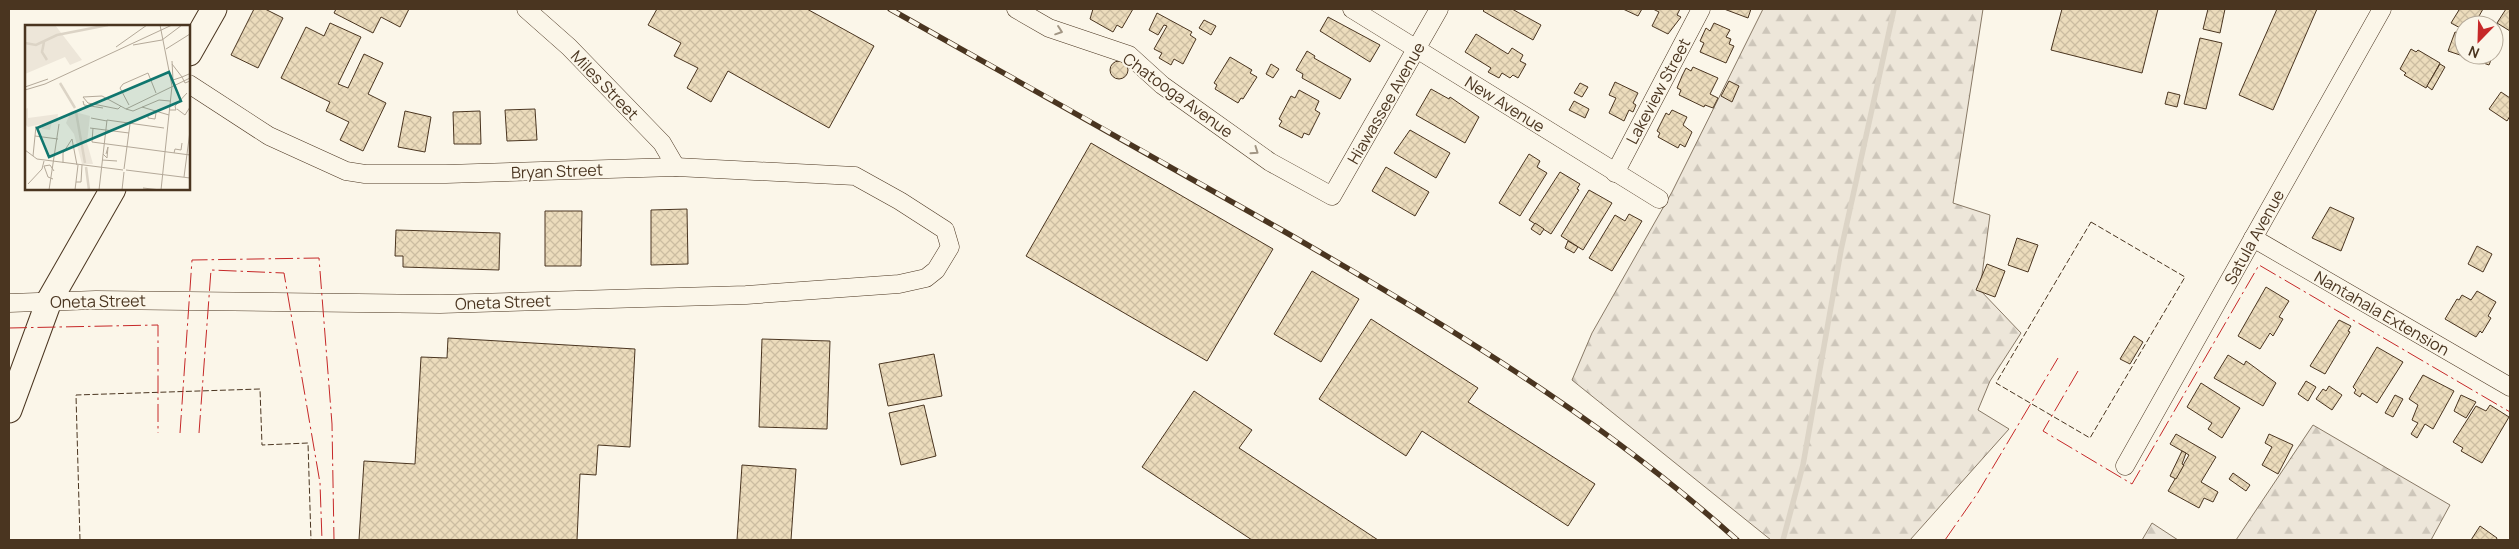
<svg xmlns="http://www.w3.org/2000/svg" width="2519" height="549" font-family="Manrope,sans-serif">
<defs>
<pattern id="forest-firs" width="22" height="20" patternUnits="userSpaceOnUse" patternTransform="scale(1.25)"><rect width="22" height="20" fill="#ede6d9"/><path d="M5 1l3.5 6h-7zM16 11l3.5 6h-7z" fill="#cdc6ba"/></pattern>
<pattern id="building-cross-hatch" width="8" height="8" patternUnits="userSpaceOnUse" patternTransform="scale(1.25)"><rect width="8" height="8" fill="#ecdcbc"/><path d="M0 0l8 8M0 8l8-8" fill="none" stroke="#ccbda1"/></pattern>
</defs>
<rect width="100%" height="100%" fill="#fbf6e9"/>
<g fill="url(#forest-firs)" stroke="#887966">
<polygon points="1763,9 1983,9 1953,203 1990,215 1980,290 2021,333 1990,381 1978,410 2009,429 1910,540 1771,540 1572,380 1592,333 1672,192"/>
<polygon points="2313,425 2450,505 2431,540 2236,540"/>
<polygon points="2152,523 2178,540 2142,540"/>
</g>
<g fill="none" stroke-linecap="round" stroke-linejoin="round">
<polyline stroke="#dcd4c6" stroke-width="5.5" points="1783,540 1803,465 1841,250 1894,9"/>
</g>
<g fill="url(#building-cross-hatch)" stroke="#4a3520">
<polygon points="254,9 265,9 283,18 258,68 231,55"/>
<polygon points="336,9 409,9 400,27 381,17 373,33 334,13"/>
<polygon points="657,9 807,9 874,46 829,128 728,71 711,102 687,88 698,68 674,56 681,43 648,25"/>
<polygon points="1093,9 1133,9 1122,28 1117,25 1113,32 1090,19"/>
<polygon points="1485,9 1512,9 1541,25 1533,40 1483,11"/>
<polygon points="1623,9 1642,9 1638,16"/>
<polygon points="1653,9 1680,9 1677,15 1681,17 1668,34 1652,26 1659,12"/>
<polygon points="1724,9 1751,9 1748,18"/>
<polygon points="2062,9 2158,9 2142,73 2051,50"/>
<polygon points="2208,9 2225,9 2220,33 2203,29"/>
<polygon points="2277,9 2317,9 2273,110 2239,95"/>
<polygon points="2457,9 2483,9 2474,25 2464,25 2464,30 2451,23 2459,10"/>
<polygon points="2506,9 2510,9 2510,31 2497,23"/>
<polygon points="1157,13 1192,32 1190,35 1196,39 1183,64 1174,59 1171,65 1159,58 1162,53 1154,49 1167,26 1164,25 1158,35 1149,30"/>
<polygon points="1328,17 1380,45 1370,62 1320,31"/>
<polygon points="1204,20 1216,26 1211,35 1199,28"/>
<polygon points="330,23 361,37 338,84 348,88 364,54 383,63 368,94 386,103 363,151 340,140 349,122 326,111 330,102 281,78 306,27 324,36"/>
<polygon points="1714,23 1730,30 1726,37 1731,39 1729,44 1734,46 1726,63 1700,52 1704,43 1700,41 1706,28 1710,31"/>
<polygon points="2455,32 2464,35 2464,55 2470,55 2469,58 2448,51"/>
<polygon points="1476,34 1508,54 1512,48 1523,55 1520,61 1526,64 1518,78 1513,75 1510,78 1502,73 1499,78 1488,72 1491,68 1465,52"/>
<polygon points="2200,38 2222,43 2206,109 2184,104"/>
<polygon points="2411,49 2416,52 2418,50 2440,63 2426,88 2404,75 2406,73 2400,69"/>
<polygon points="1307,51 1315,56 1314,58 1351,79 1340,99 1302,78 1303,74 1296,70"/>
<polygon points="2477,55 2493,55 2489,65 2475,60"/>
<polygon points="1230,57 1252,70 1250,73 1257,77 1243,99 1241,98 1238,103 1215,89 1217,85 1214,83"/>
<circle cx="1119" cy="70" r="9"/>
<polygon points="1271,64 1279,69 1273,78 1266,74"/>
<polygon points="2440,64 2445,67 2432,90 2427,86"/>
<polygon points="1693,67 1718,78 1710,94 1718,98 1713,108 1705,105 1704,107 1679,95 1681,90 1677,88 1682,76 1686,68 1691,71"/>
<polygon points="1729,81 1739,86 1732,102 1721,96"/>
<polygon points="1615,82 1638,93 1633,103 1636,105 1633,112 1629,110 1624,121 1609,113 1616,98 1609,95"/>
<polygon points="1580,83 1588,87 1582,97 1574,93"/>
<polygon points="1431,89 1449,99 1450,97 1479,117 1465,143 1416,115"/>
<polygon points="1299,90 1319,101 1315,110 1320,113 1309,135 1304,133 1302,138 1279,126 1282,121 1279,119 1291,96 1295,98"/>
<polygon points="2168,92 2180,95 2177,107 2165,104"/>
<polygon points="2501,92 2510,98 2510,116 2507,121 2489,109"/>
<polygon points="1574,101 1589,109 1585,118 1569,110"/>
<polygon points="535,109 537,140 507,141 505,110"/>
<polygon points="1672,110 1687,117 1683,125 1692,132 1685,147 1680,144 1678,148 1658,137 1660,133 1657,131 1666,113 1669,115"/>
<polygon points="405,111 431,117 425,152 398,147"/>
<polygon points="480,111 481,144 454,144 453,112"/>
<polygon points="1410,130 1450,153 1436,178 1394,153"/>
<polygon points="1091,143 1273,249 1207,361 1026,256"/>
<polygon points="1529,154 1540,161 1537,167 1547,173 1520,216 1499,203"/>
<polygon points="1386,167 1429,192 1415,216 1372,191"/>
<polygon points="1560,172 1580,184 1577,189 1579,190 1551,234 1529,220"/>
<polygon points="1589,190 1612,203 1583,250 1561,236"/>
<polygon points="2330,207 2354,218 2341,251 2312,238"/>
<polygon points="687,209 688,264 651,265 651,210"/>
<polygon points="545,211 582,211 581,266 545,266"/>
<polygon points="1629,214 1642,221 1612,271 1589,258 1615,215 1625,221"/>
<polygon points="1535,223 1544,229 1540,235 1531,229"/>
<polygon points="396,230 500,233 499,270 403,267 403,256 395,256"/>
<polygon points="2017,238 2038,245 2028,272 2008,265"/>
<polygon points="1568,241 1578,247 1574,253 1565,248"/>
<polygon points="2477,246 2492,254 2483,272 2468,264"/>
<polygon points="1987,264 2005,271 1995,297 1976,290"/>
<polygon points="1312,271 1359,299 1321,362 1274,334"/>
<polygon points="2266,287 2289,301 2279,317 2283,319 2273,336 2270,333 2260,349 2238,336"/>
<polygon points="2477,291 2496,302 2488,316 2491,318 2482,333 2480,331 2476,337 2445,319 2457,299 2459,300 2462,295 2471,300"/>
<polygon points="1371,319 1478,388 1468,402 1595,484 1568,526 1422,431 1406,456 1319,399"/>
<polygon points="2339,320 2351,326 2348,331 2350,332 2325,374 2310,366"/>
<polygon points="2134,336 2143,342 2130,364 2120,359"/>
<polygon points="448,338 635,349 630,447 598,445 596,475 580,474 577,540 359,540 364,461 415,464 421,357 447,358"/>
<polygon points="762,339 830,341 827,429 759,427"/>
<polygon points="2377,347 2403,362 2377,403 2362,393 2360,397 2354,393 2356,390 2353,387"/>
<polygon points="934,354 942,396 888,406 879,364"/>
<polygon points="2228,355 2244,365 2246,361 2276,383 2263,406 2214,378"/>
<polygon points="2423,375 2454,391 2433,429 2425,424 2417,438 2411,434 2418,423 2412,420 2418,405 2409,399"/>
<polygon points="2306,381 2316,387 2308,401 2298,394"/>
<polygon points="2201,383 2240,408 2222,438 2208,429 2212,423 2187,407"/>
<polygon points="2329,386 2342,395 2332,410 2316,399 2323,389 2326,391"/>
<polygon points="1194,391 1252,430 1239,448 1378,540 1252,540 1142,467"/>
<polygon points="2395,395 2403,399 2393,417 2385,413"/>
<polygon points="2461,395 2476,402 2466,418 2454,411"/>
<polygon points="924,405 936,456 901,465 889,413"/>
<polygon points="2490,405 2509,417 2482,463 2461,451 2463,448 2453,442 2476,406 2486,411"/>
<polygon points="2176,434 2216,457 2201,482 2218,492 2213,502 2204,498 2199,508 2168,491 2189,455 2170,444"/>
<polygon points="2269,434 2293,445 2278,474 2262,465 2272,447 2265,443"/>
<polygon points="2182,451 2186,453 2182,464 2184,465 2176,479 2170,476"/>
<polygon points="742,465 796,469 791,540 737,540"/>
<polygon points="2233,473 2250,485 2246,491 2229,479"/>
<polygon points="2480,526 2497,538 2496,540 2471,540"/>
</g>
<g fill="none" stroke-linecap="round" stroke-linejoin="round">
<g stroke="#4a3520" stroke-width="19">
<g id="minor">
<polyline points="526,9 569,47 662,143 676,167"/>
<polyline points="1016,9 1049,28 1129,55 1162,85 1270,162 1332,196 1439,9"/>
<polyline points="1352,9 1659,199"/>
<polyline points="1615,173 1701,9"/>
<polyline points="2253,238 2510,387"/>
<polyline points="9,303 96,300 440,304 746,295 899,284 926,278 936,270 950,247 945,230 900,201 855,176 676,167 446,174 365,174 346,171 269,136 189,84"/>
<polyline points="2125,466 2382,9"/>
</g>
</g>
<g stroke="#4a3520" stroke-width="27">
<g id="secondary">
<polyline points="189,53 214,9"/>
<polyline points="9,410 49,301 113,189"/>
</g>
</g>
<use href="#minor" stroke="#fbf6e9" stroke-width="18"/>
<use href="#secondary" stroke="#fbf6e9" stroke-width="25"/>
<g stroke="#4a3520" stroke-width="5.5">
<path id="rail" d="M 890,9 C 1020,82 1150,155 1280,229 C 1440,321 1599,416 1737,540"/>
</g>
<use href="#rail" stroke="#fbf6e9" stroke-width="4" stroke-dasharray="11" stroke-linecap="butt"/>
<g stroke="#4a3520" stroke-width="1" stroke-dasharray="6 2.5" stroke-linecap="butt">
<polygon points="2091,222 2185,277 2090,438 1996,383"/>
<polyline points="80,540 76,395 260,389 262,445 308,443 311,540"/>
</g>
<g stroke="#c62828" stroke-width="1" stroke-dasharray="18 4 2.5 4" stroke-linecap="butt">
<polyline points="9,328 158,325 158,433"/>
<polyline points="2078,371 2043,431 2132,484 2259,265 2510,412"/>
<polyline points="180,433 192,260 319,258 332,424 334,540"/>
<polyline points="199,433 211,270 284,273 320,483 322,540"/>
<polyline points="1945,540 1977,494 2058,358"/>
</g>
</g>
<defs><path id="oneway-chevron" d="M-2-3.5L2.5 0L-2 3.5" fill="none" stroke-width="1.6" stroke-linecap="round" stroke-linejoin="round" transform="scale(1.25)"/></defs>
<g stroke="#a29684">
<use href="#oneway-chevron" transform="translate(1059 31) rotate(19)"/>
<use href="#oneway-chevron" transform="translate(1255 151) rotate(35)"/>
</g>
<g text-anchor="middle" stroke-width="4" stroke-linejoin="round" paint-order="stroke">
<g font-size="16" fill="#4a3520" stroke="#fbf6e9">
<text transform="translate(605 85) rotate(46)" y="6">Miles Street</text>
<text transform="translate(1658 91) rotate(-62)" y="6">Lakeview Street</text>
<text transform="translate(1178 95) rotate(36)" y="6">Chatooga Avenue</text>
<text transform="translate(1386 103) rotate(-60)" y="6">Hiawassee Avenue</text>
<text transform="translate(1505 104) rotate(32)" y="6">New Avenue</text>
<text transform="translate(557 171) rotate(-2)" y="6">Bryan Street</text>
<text transform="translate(2254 237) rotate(-61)" y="6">Satula Avenue</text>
<text transform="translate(98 301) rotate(-1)" y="6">Oneta Street</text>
<text transform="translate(503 302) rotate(-2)" y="6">Oneta Street</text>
<text transform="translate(2382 313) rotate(30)" y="6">Nantahala Extension</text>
</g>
</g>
<g transform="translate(25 25)">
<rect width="165" height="165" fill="#fbf6e9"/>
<path d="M 0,0 L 30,0 L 57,35 L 45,40 L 40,32 L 0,49 Z" fill="#ede6d9"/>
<path d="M 3,83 L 3,93 L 33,89 L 32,97 L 27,96 L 25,105 L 17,104 L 17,99 L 3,102 L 0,99 L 0,84 ZM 46,86 L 65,91 L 62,118 L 68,139 L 57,139 L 49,109 L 41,98 Z" fill="#ede6d9"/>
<path fill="none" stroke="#dcd4c6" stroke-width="2.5" d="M 19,17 L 17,27 L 22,35M 0,18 L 11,20 L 32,10 L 83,0M 35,58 L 50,83M 51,87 L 60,138M 61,142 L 64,165"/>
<path fill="none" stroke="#b4a999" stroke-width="1" d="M 135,0 L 147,61 L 136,165M 108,20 L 137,15 L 157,0M 91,22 L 122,0M 141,24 L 165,9M 147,36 L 148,55 L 157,52 L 160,58 L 165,56M 147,39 L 157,52 L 164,49M 0,62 L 23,54M 0,65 L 20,59 L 147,0M 58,76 L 59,80 L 78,83M 145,76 L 134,75 L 108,86 L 101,84 L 165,53M 104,80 L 95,63 L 98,59 L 123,48 L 131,68M 96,81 L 93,84 L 63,78 L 58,72 L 77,71 L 101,84M 117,82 L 144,90M 152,84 L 160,90 L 165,82M 144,85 L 151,85 L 150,81 L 162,68M 123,89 L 123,93 L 130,94 L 131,88M 66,93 L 82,96M 65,103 L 104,108M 68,103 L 67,117 L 165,130M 10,111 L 33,114M 0,125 L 12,134 L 98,145M 149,128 L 150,124 L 156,125 L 157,118M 78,129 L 82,133 L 83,122 L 81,129M 8,131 L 11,101M 77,135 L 92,136M 38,138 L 38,128 L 47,114 L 52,140M 99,144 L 105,99M 101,145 L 165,153M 159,152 L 165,106M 28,154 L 23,152 L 19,141 L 25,140 L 29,146M 51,157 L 56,157 L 57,140M 3,159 L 17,144 L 19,136M 118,163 L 136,165M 24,165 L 34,99M 50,165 L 53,140M 74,165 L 82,95 L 139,103M 97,165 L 99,147"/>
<path fill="#0f766e" fill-opacity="0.15" stroke="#0f766e" stroke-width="2.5" d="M 144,47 L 156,76 L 24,132 L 12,103 Z"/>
<rect width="165" height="165" fill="none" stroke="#4a3520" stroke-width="2.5"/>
</g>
<rect width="2519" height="549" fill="none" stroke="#4a3520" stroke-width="20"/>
<g transform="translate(2479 40) rotate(203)"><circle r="24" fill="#fbf6e9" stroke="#b4a999"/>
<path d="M0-4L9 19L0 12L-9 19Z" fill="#c62828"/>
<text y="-8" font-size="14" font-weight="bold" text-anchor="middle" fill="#4a3520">N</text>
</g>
</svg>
